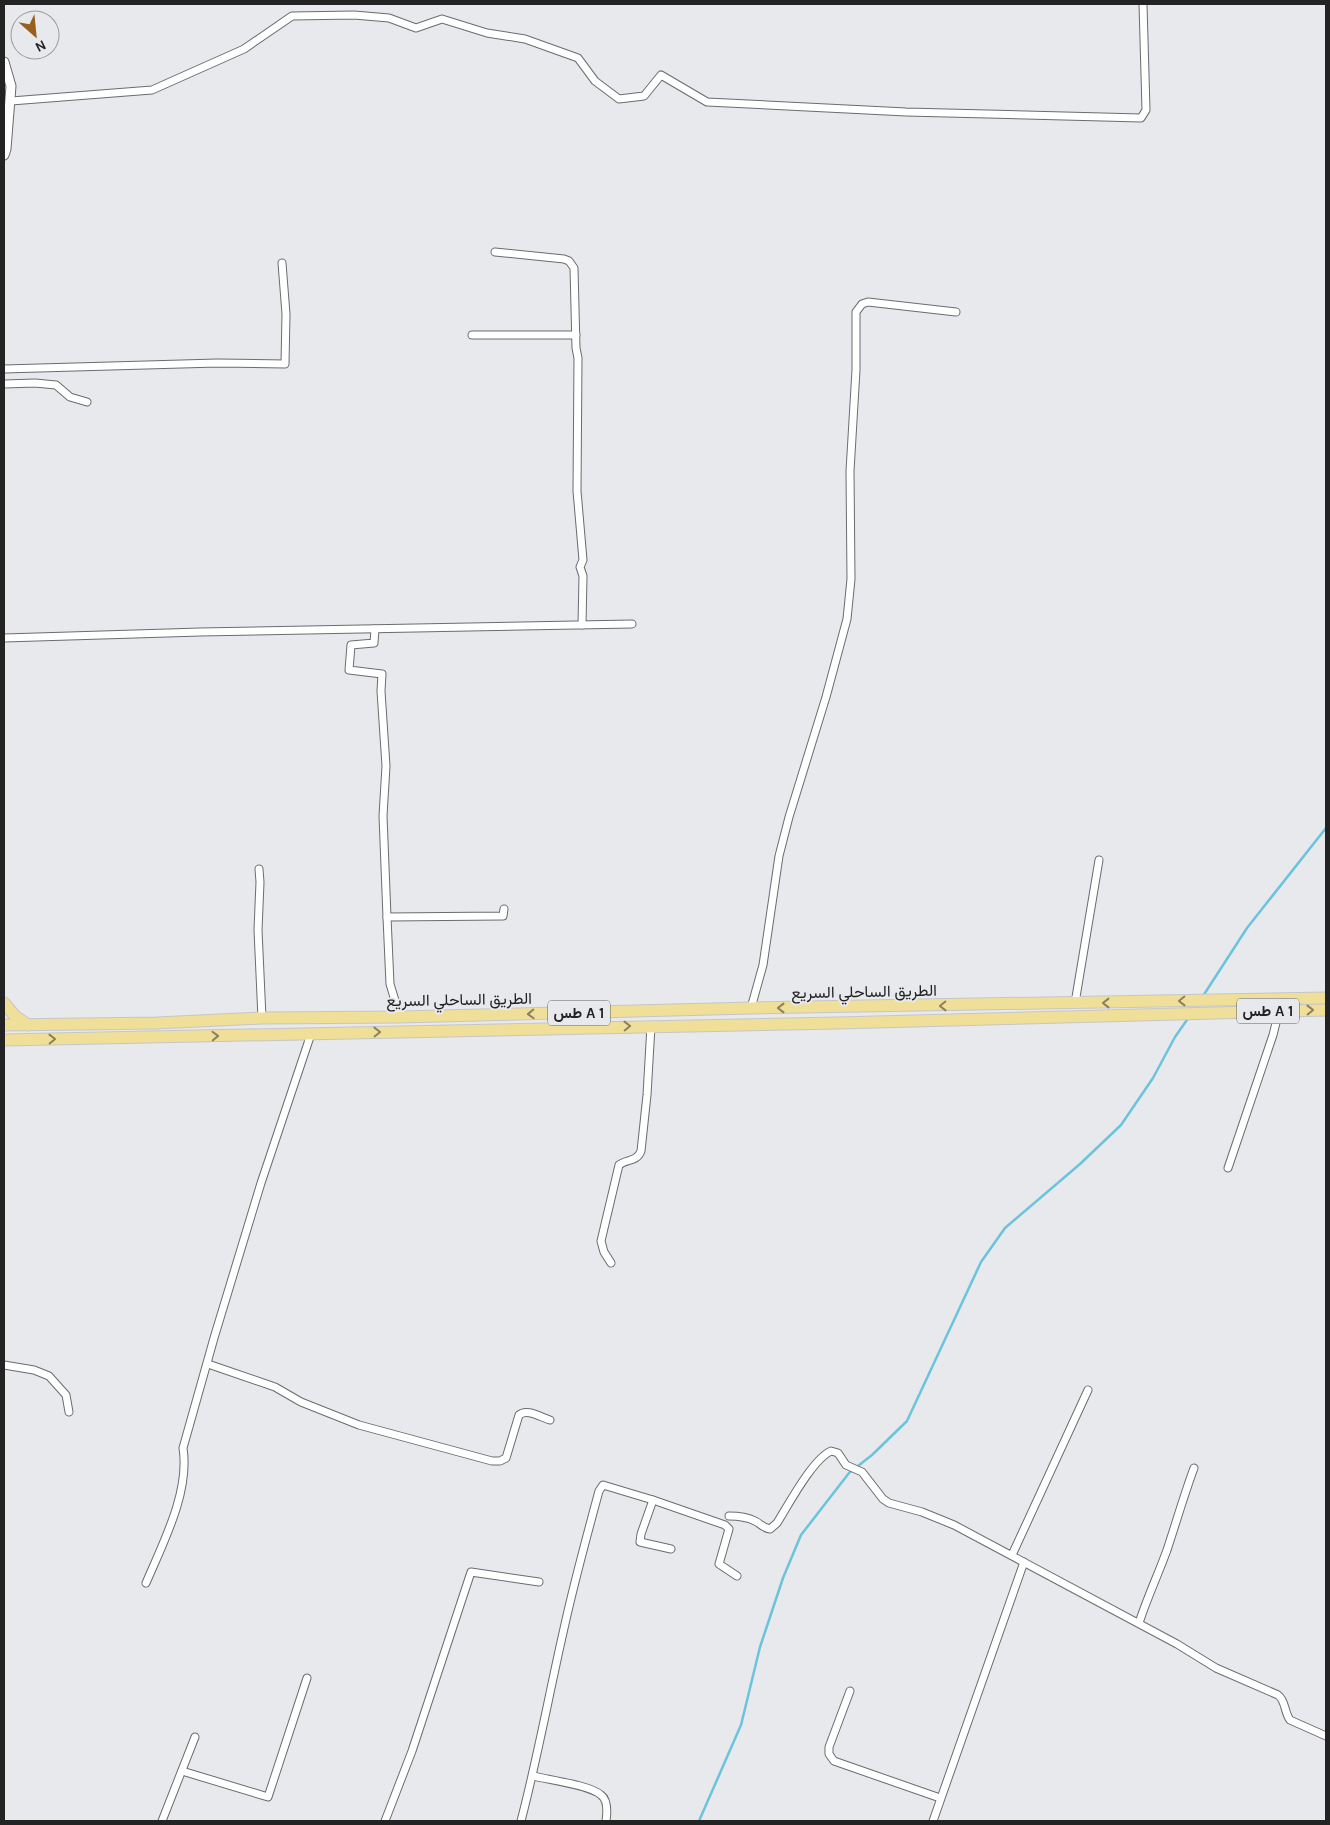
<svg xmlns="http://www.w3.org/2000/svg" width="1330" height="1825" font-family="Karla,Vazirmatn,sans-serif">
<rect width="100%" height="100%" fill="#e8e9ec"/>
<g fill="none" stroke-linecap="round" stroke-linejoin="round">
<g stroke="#6cc3dc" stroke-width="2.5">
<polyline points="1203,996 1247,928 1326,828"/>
<polyline points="699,1821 741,1725 760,1647 783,1578 801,1535 849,1473 872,1455 907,1421 981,1262 1005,1228 1080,1164 1121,1125 1153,1078 1175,1037 1189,1017"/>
</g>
<g stroke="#6b6c6f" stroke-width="9">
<g id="minor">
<polyline points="11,101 152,90 244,49 292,16 354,15 389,18 416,28 442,19 487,33 525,39 578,58 595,81 619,99 644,96 661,75 707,102 906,112 1141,118 1146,110 1143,4"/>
<polyline points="495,252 564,259 569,261 574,268 576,348 578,358 577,491 583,560 580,567 583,576 582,625"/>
<polyline points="472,335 576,335"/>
<polyline points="4,369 217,363 285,364 286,314 282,263"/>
<polyline points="4,384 35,383 56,385 70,397 87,402"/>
<polyline points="375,629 374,643 351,645 349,670 382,674 381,691 386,766 383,816 387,917"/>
<polyline points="4,638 200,632 632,624"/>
<polyline points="259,869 260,882 258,930 262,1018"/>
<polyline points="1075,1003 1099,860"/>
<polyline points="751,1008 763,965 779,856 789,817 826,697 847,619 851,579 850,471 856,370 856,312 862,304 868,302 956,312"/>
<polyline points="400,1017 390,984 387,917 503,916 504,909"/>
<polyline points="1228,1168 1273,1035 1279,1011"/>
<path d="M 611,1263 L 604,1252 L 601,1241 L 619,1165 C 626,1159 637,1162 641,1151 L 647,1095 L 651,1026"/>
<path d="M 208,1364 L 275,1387 L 301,1402 L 359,1425 L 492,1461 L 500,1461 L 506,1458 L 519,1415 C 527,1408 540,1417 550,1420"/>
<polyline points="4,1365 34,1370 49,1376 66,1395 69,1412"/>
<polyline points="653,1500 725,1525 729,1529 719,1564 737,1576"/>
<path d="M 729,1516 C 738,1516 747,1517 755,1521 C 761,1524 763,1528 770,1529 L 777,1523 C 789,1504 812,1460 831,1451 L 838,1453 L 846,1465 L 862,1472 L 883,1499 L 889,1503 L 922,1512 L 954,1525 L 1177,1644 L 1216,1668 L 1278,1695 C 1286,1701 1284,1712 1290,1720 L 1326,1736"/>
<polyline points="1012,1555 1088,1390"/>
<path d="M 146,1583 C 163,1543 190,1492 183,1448 L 214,1338 L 261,1183 L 311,1034"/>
<path d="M 1139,1623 C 1147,1598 1158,1575 1167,1550 C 1176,1523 1184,1495 1194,1468"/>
<polyline points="850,1691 829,1747 829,1754 834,1761 940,1798"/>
<polyline points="182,1771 268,1797 307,1678"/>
<path d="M 533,1776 C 549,1780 590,1785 601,1795 C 608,1800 607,1814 606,1821"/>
<polyline points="162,1821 195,1737"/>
<polyline points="385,1821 412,1751 471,1572 539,1582"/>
<path d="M 521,1821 C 538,1756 550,1689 565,1624 C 575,1579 587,1535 599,1491 L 603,1485 L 653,1500 L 641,1534 L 640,1542 L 671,1549"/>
<polyline points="933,1821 1024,1562"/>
</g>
</g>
<g stroke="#6b6c6f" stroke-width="11">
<polyline id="tertiary" points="4,62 11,86 6,149 4,155"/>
</g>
<g stroke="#c6c6c6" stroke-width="13">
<g id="trunk">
<polyline points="4,1003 15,1016 28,1025"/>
<polyline points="4,1025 157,1023 262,1018 400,1017 751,1008 1326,998"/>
<polyline points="4,1040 838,1023 1326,1010"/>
</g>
</g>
<use href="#minor" stroke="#fff" stroke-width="7"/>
<use href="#tertiary" stroke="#fff" stroke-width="9"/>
<use href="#trunk" stroke="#f0df98" stroke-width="11"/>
</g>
<defs><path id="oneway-chevron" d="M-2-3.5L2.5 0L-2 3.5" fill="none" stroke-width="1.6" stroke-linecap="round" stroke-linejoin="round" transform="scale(1.25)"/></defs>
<g stroke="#8a815e">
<use href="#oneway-chevron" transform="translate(1182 1001) rotate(179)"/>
<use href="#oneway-chevron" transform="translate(1106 1003) rotate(180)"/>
<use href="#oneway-chevron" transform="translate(943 1006) rotate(179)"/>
<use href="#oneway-chevron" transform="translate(781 1008) rotate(180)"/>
<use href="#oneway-chevron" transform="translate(1310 1010) rotate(-1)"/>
<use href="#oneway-chevron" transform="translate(531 1014) rotate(178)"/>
<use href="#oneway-chevron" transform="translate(627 1026) rotate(-1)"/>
<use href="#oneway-chevron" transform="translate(377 1032) rotate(-1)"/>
<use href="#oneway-chevron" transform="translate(215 1036) rotate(-2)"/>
<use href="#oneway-chevron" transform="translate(52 1039) rotate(-1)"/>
</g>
<g text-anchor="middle" stroke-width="4" stroke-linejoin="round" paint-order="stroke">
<g fill="#e8e9ec" stroke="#5e5e60" stroke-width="1">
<rect x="1237" y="998.5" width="62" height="25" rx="4"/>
<rect x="548" y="1000.5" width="62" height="25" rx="4"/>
</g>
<g font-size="15" font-weight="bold" fill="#232324">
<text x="1268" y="1016">طس A 1</text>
<text x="579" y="1018">طس A 1</text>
</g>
<g font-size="16" fill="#232324" stroke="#e8e9ec">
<text transform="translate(864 991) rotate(-1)" y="6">الطريق الساحلي السريع</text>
<text transform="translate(459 999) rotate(-1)" y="6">الطريق الساحلي السريع</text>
</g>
</g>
<rect width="1330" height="1825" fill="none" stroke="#232324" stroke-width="10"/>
<g transform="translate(35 35) rotate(153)"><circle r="24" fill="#e8e9ec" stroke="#999a9c"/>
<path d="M0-4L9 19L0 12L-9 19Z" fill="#985f1d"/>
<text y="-8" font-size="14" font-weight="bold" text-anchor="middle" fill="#232324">N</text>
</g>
</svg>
